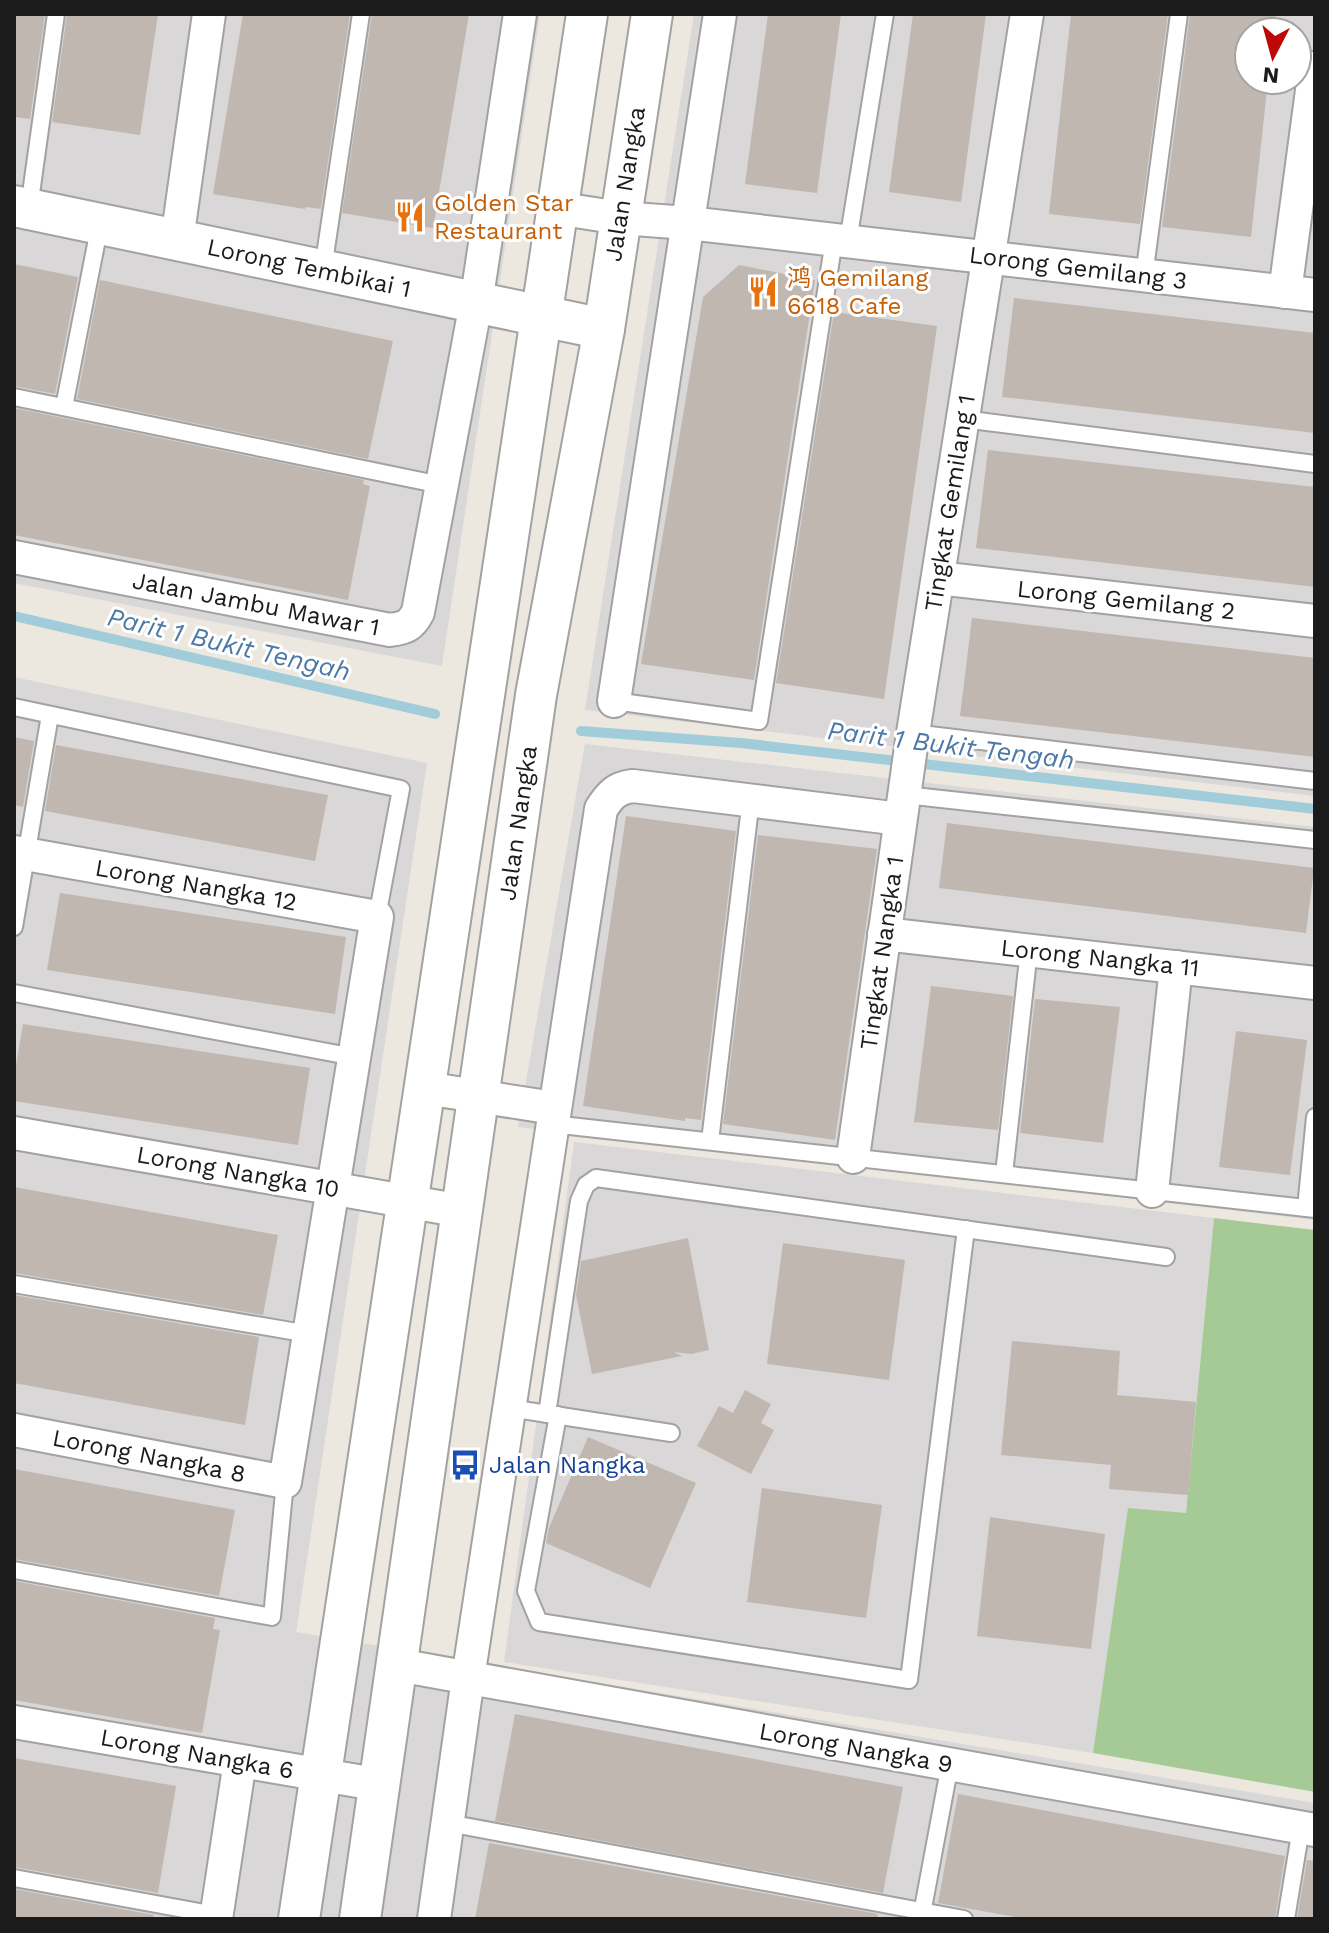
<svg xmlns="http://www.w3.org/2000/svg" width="1329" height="1933" font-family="'Work Sans','Noto Sans SC',sans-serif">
<rect width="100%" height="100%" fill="#ece8e0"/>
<g fill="#d9d7d7" fill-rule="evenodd">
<polygon points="14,14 540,14 442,666 14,583"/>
<path d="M 694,14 L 1315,14 L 1315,796 L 585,710 ZM 1249,32 L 1297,32 L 1297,80 L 1249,80 Z"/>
<polygon points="14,677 427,763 296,1632 1315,1803 1315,1919 14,1919"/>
<polygon points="585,744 1315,827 1315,1220 518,1127"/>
<polygon points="574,1142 1214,1218 1186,1514 1128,1508 1093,1753 504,1662"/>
</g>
<polygon fill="#a5ca96" points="1214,1218 1315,1230 1315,1792 1093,1753 1128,1508 1186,1513"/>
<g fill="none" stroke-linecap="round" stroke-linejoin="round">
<g stroke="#a1ccd9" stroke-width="10">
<polyline points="14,616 435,714"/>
<polyline points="581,731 741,743 1315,809"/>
</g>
</g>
<g fill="#c0b7b0">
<polygon points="14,14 45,14 30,119 14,117"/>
<polygon points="67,14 158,14 140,135 52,122"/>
<polygon points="243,14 350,14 321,209 305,207 305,209 213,194"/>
<polygon points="372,14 469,14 433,228 342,213"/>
<polygon points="768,14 841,14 817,193 745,184"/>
<polygon points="913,14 986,14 961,202 889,192"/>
<polygon points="1071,14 1168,14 1140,224 1049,214"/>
<polygon points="1190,14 1276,14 1274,32 1249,32 1249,80 1268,80 1251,237 1162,227"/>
<polygon points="14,264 78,277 55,394 14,386"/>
<polygon points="739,265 815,280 754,680 641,664 703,297"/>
<polygon points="100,280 393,341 368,459 77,399"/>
<polygon points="1014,298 1315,333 1315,433 1002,397"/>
<polygon points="834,312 937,326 884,699 776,683"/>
<polygon points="14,408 364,480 363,484 370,486 348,600 14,535"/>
<polygon points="988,450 1315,487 1315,587 976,548"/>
<polygon points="972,618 1315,658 1315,757 960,716"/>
<polygon points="14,737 34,741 23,807 14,805"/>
<polygon points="56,745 328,795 315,861 45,811"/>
<polygon points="626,816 736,831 701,1120 685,1118 685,1121 583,1106"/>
<polygon points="947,823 1314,868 1306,933 939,888"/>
<polygon points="758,835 877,849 835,1140 723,1124"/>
<polygon points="60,893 346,937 335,1014 47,970"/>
<polygon points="931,986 1013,996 998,1130 914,1122"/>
<polygon points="1035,999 1120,1007 1103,1143 1020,1133"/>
<polygon points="23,1024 310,1068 298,1145 14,1101 14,1077"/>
<polygon points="1236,1031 1307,1040 1290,1175 1219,1167"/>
<polygon points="14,1187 278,1235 263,1315 14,1273"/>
<polygon points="688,1238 709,1350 691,1354 674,1352 682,1356 592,1374 576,1295 581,1261"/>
<polygon points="783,1243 905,1260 889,1380 767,1364"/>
<polygon points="14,1295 259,1337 245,1425 14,1383"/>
<polygon points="1012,1341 1120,1351 1117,1395 1196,1402 1188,1495 1109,1489 1111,1465 1001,1455"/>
<polygon points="745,1390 771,1404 761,1423 774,1430 751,1474 697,1446 719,1406 733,1413"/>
<polygon points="588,1437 696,1483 650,1588 546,1543 549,1528"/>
<polygon points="14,1469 235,1510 219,1596 14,1559"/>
<polygon points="762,1488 882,1505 866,1618 747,1602"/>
<polygon points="990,1517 1105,1534 1091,1649 977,1636"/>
<polygon points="14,1581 215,1618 213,1629 220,1630 202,1733 14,1700"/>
<polygon points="515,1714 903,1787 883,1893 495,1821"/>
<polygon points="14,1758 176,1786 158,1893 14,1867"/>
<polygon points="958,1794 1285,1856 1275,1919 1026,1919 938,1903"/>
<polygon points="489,1843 878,1914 877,1919 475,1919"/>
<polygon points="1307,1860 1315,1861 1315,1919 1297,1919"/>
<polygon points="14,1889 154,1915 153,1919 14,1919"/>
</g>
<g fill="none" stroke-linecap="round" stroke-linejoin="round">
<g stroke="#a2a2a2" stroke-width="20">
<g id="service">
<polyline points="29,208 56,14"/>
<polyline points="848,241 885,14"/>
<polyline points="323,269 361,14"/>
<polyline points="1144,276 1179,14"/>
<polyline points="14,397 441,485"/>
<polyline points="64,407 100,224"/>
<polyline points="963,419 1315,464"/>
<polyline points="614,701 759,721 834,240"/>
<polyline points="14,707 401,789 377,917"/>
<polyline points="913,733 1315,781"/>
<polyline points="905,795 1315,840"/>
<polyline points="14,927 50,715"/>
<polyline points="14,993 354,1057"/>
<polyline points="552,1124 1315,1209"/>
<polyline points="710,1141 751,799"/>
<polyline points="1004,1174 1029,950"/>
<polyline points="1306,1208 1315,1117"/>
<polyline points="14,1284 309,1334"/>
<polyline points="509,1408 671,1433"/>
<polyline points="547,1414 579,1201 586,1185 596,1178 1166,1257"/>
<polyline points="558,1415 526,1591 539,1622 909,1680 966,1229"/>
<polyline points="14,1570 272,1617 285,1482"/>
<polyline points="448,1823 964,1919"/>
<polyline points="14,1878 216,1915"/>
<polyline points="921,1919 950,1764"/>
<polyline points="1286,1919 1301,1828"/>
</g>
</g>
<g stroke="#a2a2a2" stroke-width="36">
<g id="minor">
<polyline points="556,208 620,218 688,223 1315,295"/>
<polyline points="177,240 209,14"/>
<polyline points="1285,292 1315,68"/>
<path d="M 14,557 L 390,630 C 405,628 411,626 418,612 L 476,303 L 520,14"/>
<polyline points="938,578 1315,621"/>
<polyline points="614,701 720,14"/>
<polyline points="14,852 377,917 285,1482 14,1430"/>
<polyline points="884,934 1315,983"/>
<polyline points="425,1088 554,1108"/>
<polyline points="14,1133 462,1211"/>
<polyline points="853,1157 913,733 1027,14"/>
<polyline points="1152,1191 1176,967"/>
<polyline points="398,1665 1315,1830"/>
<polyline points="14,1722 381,1785"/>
<polyline points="216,1919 240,1761"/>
<path d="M 434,1919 L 468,1678 L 601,809 C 610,795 616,788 633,786 L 900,819"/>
</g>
</g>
<g stroke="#a2a2a2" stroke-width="44">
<g id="tertiary">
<polyline points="14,206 604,329"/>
<polyline points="299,1919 587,14"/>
<polyline points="360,1919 536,695 604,329 652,14"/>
</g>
</g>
<use href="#service" stroke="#fff" stroke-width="16"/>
<use href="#minor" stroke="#fff" stroke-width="32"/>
<use href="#tertiary" stroke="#fff" stroke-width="40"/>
</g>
<defs>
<g id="restaurant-bare" transform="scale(2.4)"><path d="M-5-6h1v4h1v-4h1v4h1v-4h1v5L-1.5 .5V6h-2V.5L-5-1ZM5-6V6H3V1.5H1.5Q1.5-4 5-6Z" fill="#e8710a" stroke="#fff" stroke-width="2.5" paint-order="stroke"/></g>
<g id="bus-bare" transform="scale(2.4)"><path d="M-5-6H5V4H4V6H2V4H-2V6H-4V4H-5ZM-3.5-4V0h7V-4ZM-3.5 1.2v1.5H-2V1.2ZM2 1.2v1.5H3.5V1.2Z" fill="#1a4fb4" stroke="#fff" stroke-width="2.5" paint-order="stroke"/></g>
</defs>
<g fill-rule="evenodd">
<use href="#restaurant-bare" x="410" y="217"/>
<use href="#restaurant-bare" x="763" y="292"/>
<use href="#bus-bare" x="465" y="1465"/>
</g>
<g text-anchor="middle" stroke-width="6" stroke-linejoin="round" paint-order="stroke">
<g font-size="24" fill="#1b1b1b" stroke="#fff">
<text transform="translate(625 184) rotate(-81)" y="8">Jalan Nangka</text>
<text transform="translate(309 268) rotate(12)" y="8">Lorong Tembikai 1</text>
<text transform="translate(1078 268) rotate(7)" y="8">Lorong Gemilang 3</text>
<text transform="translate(950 503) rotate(-81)" y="8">Tingkat Gemilang 1</text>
<text transform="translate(1126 600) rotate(6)" y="8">Lorong Gemilang 2</text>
<text transform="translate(256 604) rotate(11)" y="8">Jalan Jambu Mawar 1</text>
<text transform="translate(518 823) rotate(-82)" y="8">Jalan Nangka</text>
<text transform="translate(196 885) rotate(10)" y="8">Lorong Nangka 12</text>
<text transform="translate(882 953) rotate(-82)" y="8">Tingkat Nangka 1</text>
<text transform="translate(1100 958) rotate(6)" y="8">Lorong Nangka 11</text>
<text transform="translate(238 1172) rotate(10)" y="8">Lorong Nangka 10</text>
<text transform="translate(149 1456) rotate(11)" y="8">Lorong Nangka 8</text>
<text transform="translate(856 1748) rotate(10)" y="8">Lorong Nangka 9</text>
<text transform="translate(197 1754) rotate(10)" y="8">Lorong Nangka 6</text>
</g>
<g font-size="24" fill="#c56008" stroke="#fff" text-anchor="start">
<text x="434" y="211">Golden Star<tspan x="434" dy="28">Restaurant</tspan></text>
<text x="787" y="286">鸿 Gemilang<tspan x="787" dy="28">6618 Cafe</tspan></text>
</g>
<g font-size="24" fill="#164399" stroke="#fff" text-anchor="start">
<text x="489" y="1473">Jalan Nangka</text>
</g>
<g font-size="26" font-style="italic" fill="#4c79a6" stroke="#fff">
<text transform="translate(229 644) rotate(13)" y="9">Parit 1 Bukit Tengah</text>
<text transform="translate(951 745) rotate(7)" y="9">Parit 1 Bukit Tengah</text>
</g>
</g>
<rect width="1329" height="1933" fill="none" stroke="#1b1b1b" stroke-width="32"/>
<g transform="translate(1273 56) rotate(186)"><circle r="38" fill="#ffffff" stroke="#a4a4a4" stroke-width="2"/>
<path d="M0-6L14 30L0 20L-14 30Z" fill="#be0708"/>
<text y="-12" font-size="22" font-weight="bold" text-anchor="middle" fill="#1b1b1b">N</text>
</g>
</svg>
